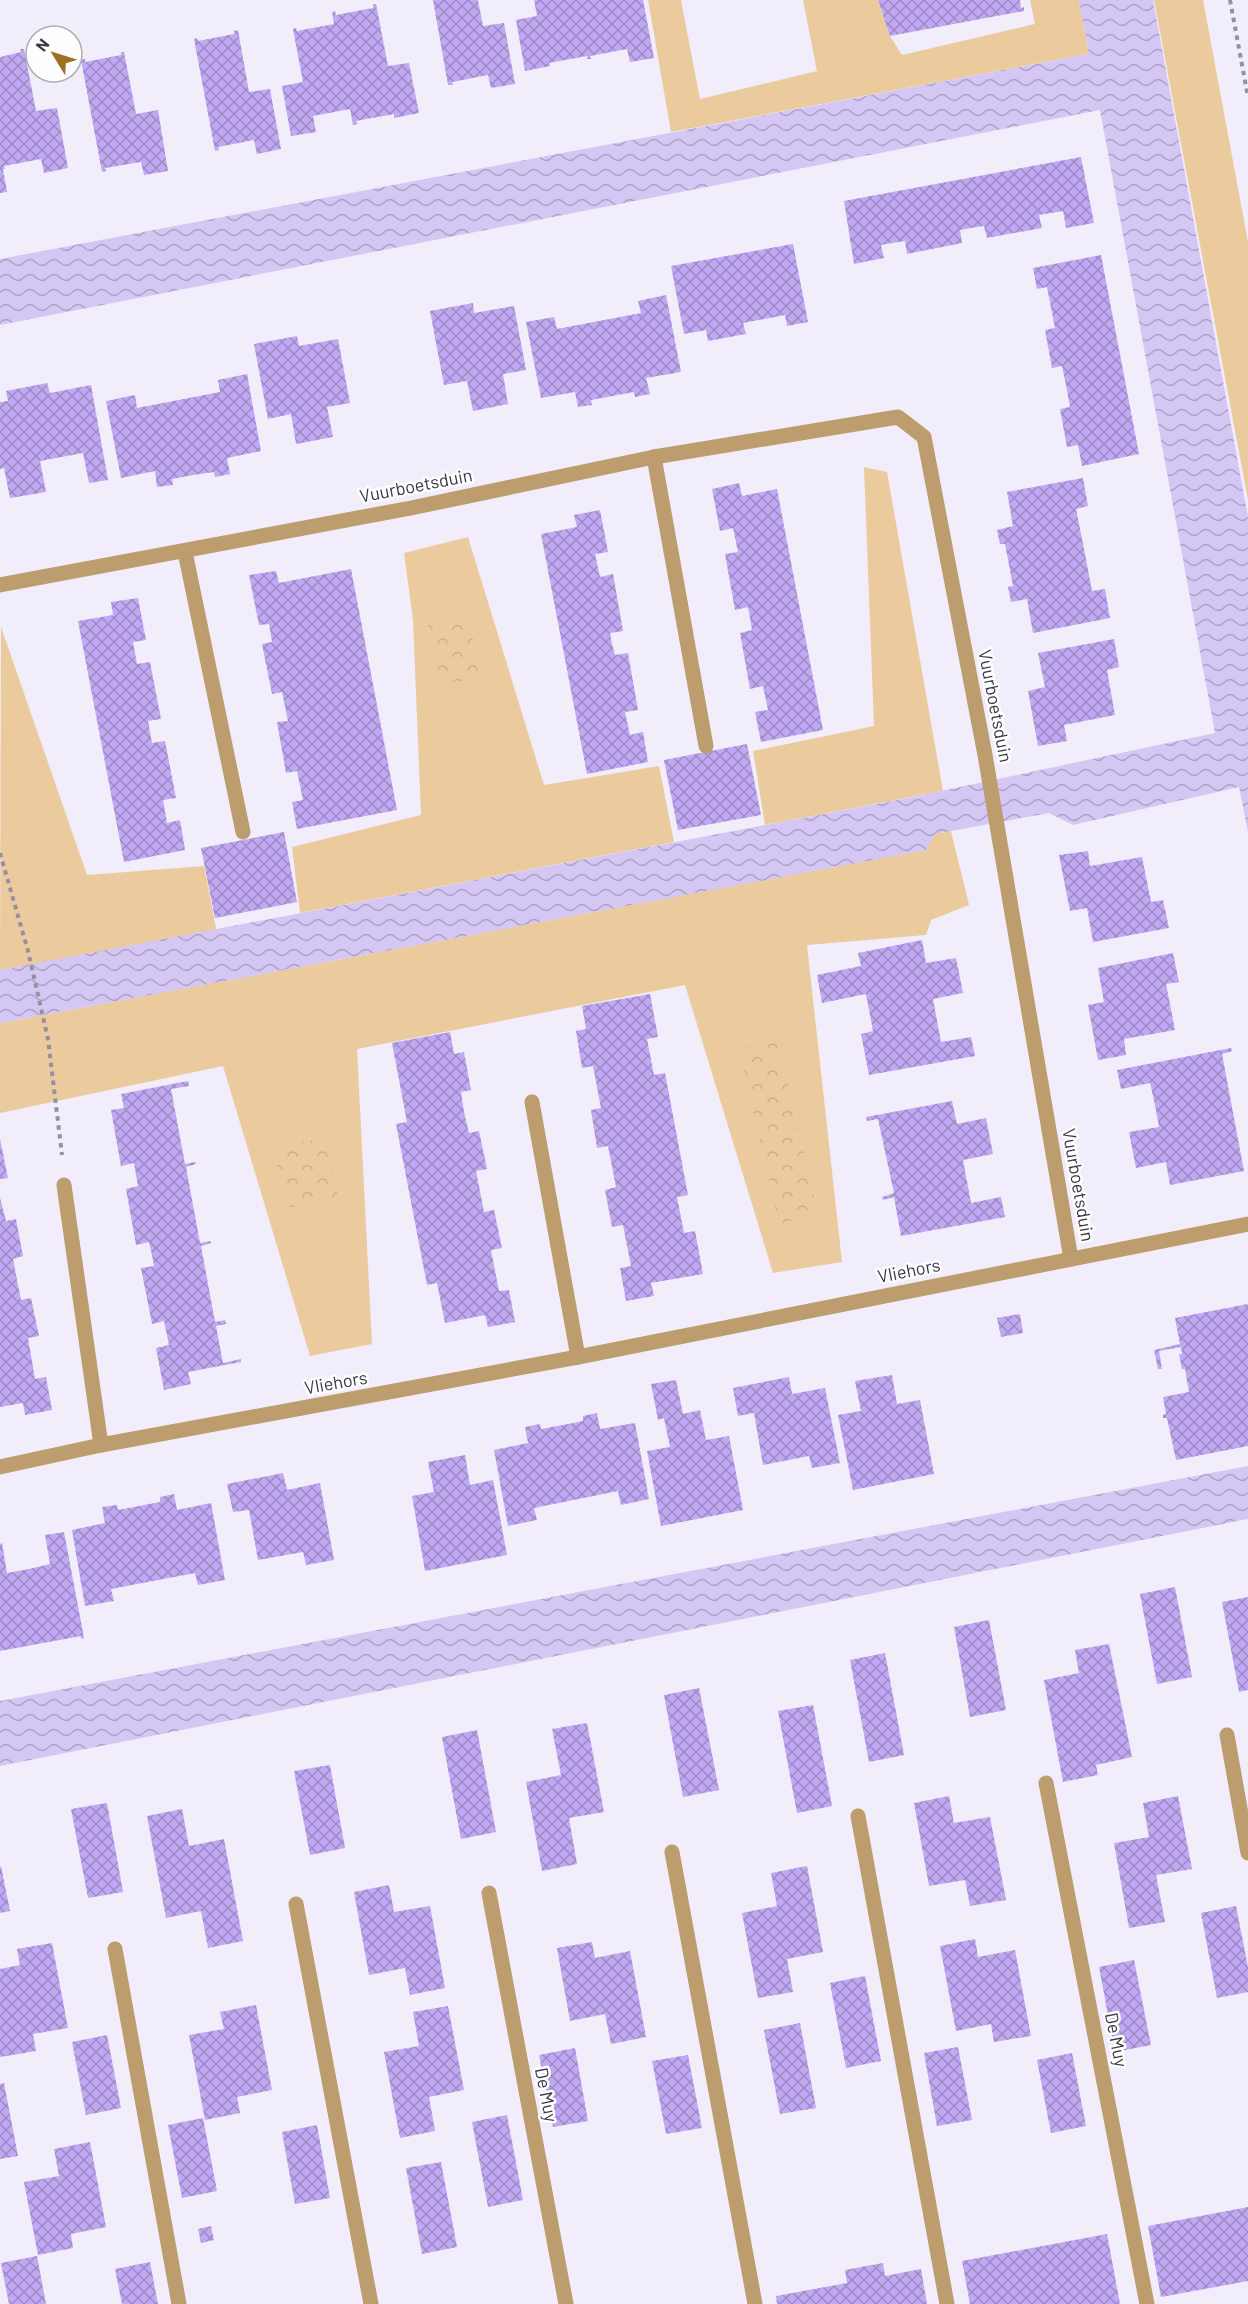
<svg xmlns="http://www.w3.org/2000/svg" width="1248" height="2304" font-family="Barlow,sans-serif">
<defs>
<pattern id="park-crowns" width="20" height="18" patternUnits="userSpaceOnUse" patternTransform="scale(1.5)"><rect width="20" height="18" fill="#ebcb9e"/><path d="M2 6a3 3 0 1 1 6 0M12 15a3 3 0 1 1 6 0" fill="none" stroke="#caaf89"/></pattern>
<pattern id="water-waves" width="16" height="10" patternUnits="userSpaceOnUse" patternTransform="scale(1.5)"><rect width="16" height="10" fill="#d4c7f4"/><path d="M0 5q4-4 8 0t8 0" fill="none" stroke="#ada2c7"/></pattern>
<pattern id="building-cross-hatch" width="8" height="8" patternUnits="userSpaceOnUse" patternTransform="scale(1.5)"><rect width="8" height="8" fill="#c0a9f2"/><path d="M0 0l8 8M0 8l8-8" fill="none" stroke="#9d8ac6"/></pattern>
</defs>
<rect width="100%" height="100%" fill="#f1edfa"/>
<g fill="#ebcb9e">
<polygon points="648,0 681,0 700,99 817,71 803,0 878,0 890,36 902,55 1035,24 1030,0 1079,0 1089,54 671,132"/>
<polygon points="1154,0 1203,0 1248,242 1248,500"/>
<polygon points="864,467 887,472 943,791 765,825 753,751 874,726"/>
<polygon points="468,537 544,785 659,766 674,842 300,913 292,847 421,815 413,620 404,553"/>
<polygon points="1,627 87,875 204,866 217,933 0,970"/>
<polygon points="951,831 969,905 931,920 926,935 807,945 842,1262 773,1273 685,985 357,1049 372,1344 310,1356 223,1066 0,1113 0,1023 925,850 935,834"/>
</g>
<g fill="url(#park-crowns)">
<polygon points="468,614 480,678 439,685 427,622"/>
<polygon points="778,1039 818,1215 779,1224 739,1049"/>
<polygon points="328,1138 338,1199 284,1208 274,1146"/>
</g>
<g fill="url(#water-waves)">
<polygon points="1079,0 1153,0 1248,517 1248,832 1239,787 1073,825 1049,813 935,834 926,850 0,1023 0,970 908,798 1215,733 1100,110 0,325 0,259 1089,54"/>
<polygon points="1248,1466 1248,1519 0,1766 0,1701"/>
</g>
<g fill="url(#building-cross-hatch)">
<polygon points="433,0 478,0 483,26 504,23 515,84 491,88 488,75 452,82 453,85 448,85"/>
<polygon points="534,0 643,0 654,58 630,62 627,49 590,56 591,59 587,59 587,56 549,63 550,66 525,71 516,20 537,16"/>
<polygon points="878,0 1020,0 1021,8 1024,7 1024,11 890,36"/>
<polygon points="373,4 376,4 388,66 409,63 419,113 394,118 394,114 356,121 357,124 353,125 350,109 313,116 316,132 291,136 282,86 303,82 293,29 296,28 297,31 334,24 332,12 335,11 336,15 373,8"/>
<polygon points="238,30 249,92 270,89 281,149 257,154 254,140 218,147 219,150 215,151 194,39 197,38 198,41 234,34 234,31"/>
<polygon points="20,49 24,49 36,111 57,108 68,168 44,173 41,159 4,166 5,169 3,169 7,192 0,193 0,57 21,52"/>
<polygon points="121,52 124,52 136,114 158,110 168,171 144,175 141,162 105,168 106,171 102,172 81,60 85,59 85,62 121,55"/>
<polygon points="1081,157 1094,223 1066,228 1063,211 1039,215 1042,228 987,238 984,226 971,228 960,230 962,243 907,254 905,241 892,243 881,245 884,258 854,264 844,201"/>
<polygon points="793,244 808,322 787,326 785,315 743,323 746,334 708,341 706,330 684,334 671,266"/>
<polygon points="1101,255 1139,454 1082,466 1078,445 1067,447 1060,409 1070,407 1066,385 1062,366 1052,368 1045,330 1055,328 1047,287 1037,289 1033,268"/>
<polygon points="666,295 681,372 646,378 650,394 635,397 634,392 591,400 592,405 578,407 575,392 541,398 526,322 554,317 557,329 641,313 638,301"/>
<polygon points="473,303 474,313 514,306 526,370 503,374 508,404 473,411 467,381 444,385 430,311"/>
<polygon points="297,336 299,346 338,339 350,403 327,407 333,437 296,444 291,414 268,419 254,344"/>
<polygon points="247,374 261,451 227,458 230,474 215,477 214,472 193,475 172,479 173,485 157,487 155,471 121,478 106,401 135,395 137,408 220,392 218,380"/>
<polygon points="47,383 50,393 91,385 108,480 89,483 83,453 40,461 46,492 10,498 4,468 0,469 0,402 8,401 6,391"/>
<polygon points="1083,478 1088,506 1076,509 1084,549 1092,591 1105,589 1110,618 1033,633 1027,599 1011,602 1008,587 1013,586 1005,544 1000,544 997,530 1013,526 1007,492"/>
<polygon points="739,483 742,496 777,489 823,730 761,742 755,712 768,710 763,686 750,689 740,633 752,630 748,607 735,610 725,554 738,552 733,528 720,531 712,489"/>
<polygon points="600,510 608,552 595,554 600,577 613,574 623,631 610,633 612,644 615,655 628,653 638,710 625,712 630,735 643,732 648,762 587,774 541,534 577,527 574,515"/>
<polygon points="351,569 397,810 297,829 292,802 303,800 297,771 286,773 277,722 288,721 282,692 272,694 262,644 272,642 269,624 259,625 249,575 276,571 279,583"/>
<polygon points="138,598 146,640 133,642 137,664 150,662 161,719 148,721 152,743 165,741 176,798 163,800 167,823 180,820 185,850 124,862 78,621 113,615 111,602"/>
<polygon points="1114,639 1119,667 1107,670 1115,715 1064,725 1067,741 1038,746 1028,691 1045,687 1038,653"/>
<polygon points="747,744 761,815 678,830 664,760"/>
<polygon points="284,832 297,902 215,918 201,848"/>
<polygon points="1088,851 1090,866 1142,857 1151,902 1163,900 1169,928 1093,942 1087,908 1070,911 1059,855"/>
<polygon points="922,940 926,963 956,958 963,993 933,999 941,1042 971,1037 975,1056 869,1075 861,1034 873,1031 866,994 822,1003 817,975 861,966 858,953"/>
<polygon points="1173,953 1179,982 1166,984 1175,1030 1124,1039 1126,1055 1098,1060 1088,1005 1104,1002 1098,968"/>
<polygon points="650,994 658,1037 647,1039 654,1075 665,1073 688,1195 677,1197 684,1233 695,1231 703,1274 651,1283 654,1296 626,1301 620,1268 631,1266 623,1225 612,1227 605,1190 616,1187 608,1146 597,1148 591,1110 601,1108 593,1066 582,1068 576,1031 586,1029 582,1006"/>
<polygon points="450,1032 454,1054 464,1052 471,1090 461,1092 464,1112 469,1133 479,1131 487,1169 476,1171 484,1212 494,1210 502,1248 491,1250 499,1291 509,1290 515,1322 488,1327 485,1315 445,1323 437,1283 427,1285 396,1124 407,1122 392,1043"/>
<polygon points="1231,1048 1232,1051 1222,1054 1244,1171 1170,1185 1166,1162 1136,1168 1129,1132 1159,1127 1155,1105 1150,1083 1121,1089 1117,1070"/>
<polygon points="188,1081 189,1086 171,1089 185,1164 195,1162 196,1164 186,1167 200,1243 210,1241 211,1243 201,1246 215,1322 225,1320 226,1324 216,1326 223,1363 241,1359 241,1362 188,1372 191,1384 164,1390 156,1348 169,1345 164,1321 152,1324 141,1268 154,1266 152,1255 149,1242 136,1245 126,1189 138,1186 136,1175 134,1163 121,1166 111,1110 124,1108 121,1094"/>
<polygon points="952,1101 957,1124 986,1118 993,1154 963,1160 971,1203 1001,1197 1005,1217 901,1236 894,1197 883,1200 882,1197 894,1193 878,1119 867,1121 866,1117"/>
<polygon points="0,1139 8,1178 0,1179"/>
<polygon points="0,1198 6,1221 16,1219 23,1256 13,1259 17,1280 21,1300 31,1298 39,1336 28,1338 35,1379 46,1377 52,1410 25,1415 23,1403 0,1407"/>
<polygon points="1248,1304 1248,1446 1176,1460 1167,1418 1163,1418 1163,1415 1166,1414 1163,1397 1189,1392 1185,1369 1182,1369 1179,1354 1182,1354 1181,1347 1159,1351 1162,1369 1158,1369 1154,1350 1180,1344 1175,1318"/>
<polygon points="1020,1314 1023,1333 1001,1337 997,1318"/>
<polygon points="892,1375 897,1404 920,1400 934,1474 853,1490 838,1415 861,1411 855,1381"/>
<polygon points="789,1377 792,1394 825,1388 840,1463 812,1468 809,1456 763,1465 754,1413 738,1416 733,1388"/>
<polygon points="676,1380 683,1414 700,1410 706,1440 729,1436 743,1510 661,1526 647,1451 670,1447 664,1418 658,1420 651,1384"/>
<polygon points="597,1413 600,1429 635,1423 649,1499 621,1505 618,1491 534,1508 537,1520 508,1526 494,1450 528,1443 525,1427 540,1424 541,1429 563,1425 583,1421 583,1416"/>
<polygon points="465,1455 470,1485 493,1480 507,1555 425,1571 412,1496 434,1492 428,1462"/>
<polygon points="283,1473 287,1490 320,1483 334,1560 306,1565 303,1552 258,1560 249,1510 233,1512 227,1484"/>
<polygon points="174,1494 177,1510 211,1503 225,1580 198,1585 195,1573 111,1589 114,1601 85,1606 72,1530 105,1523 102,1507 117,1505 118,1510 160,1502 160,1497"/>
<polygon points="64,1532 84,1638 81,1639 81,1636 0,1651 0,1544 2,1543 7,1573 29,1569 50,1564 45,1535"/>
<polygon points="1175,1587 1192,1677 1157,1684 1140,1594"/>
<polygon points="1248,1597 1248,1690 1239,1692 1222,1602"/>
<polygon points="989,1620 1006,1710 970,1717 954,1627"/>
<polygon points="1109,1644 1132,1757 1096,1765 1098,1775 1063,1782 1044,1680 1079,1673 1075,1650"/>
<polygon points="885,1653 904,1755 869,1762 850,1660"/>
<polygon points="699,1688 719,1790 683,1797 664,1695"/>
<polygon points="813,1705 832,1806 797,1813 778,1711"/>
<polygon points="587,1723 604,1812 569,1818 577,1864 542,1871 526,1782 561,1775 552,1729"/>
<polygon points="477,1730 496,1832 461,1839 442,1737"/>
<polygon points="330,1765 345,1848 310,1855 294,1771"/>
<polygon points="949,1796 954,1823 990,1817 1006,1900 970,1906 965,1880 929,1886 914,1803"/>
<polygon points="1178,1796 1192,1869 1156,1875 1165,1922 1129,1928 1114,1843 1149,1837 1143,1803"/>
<polygon points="107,1803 123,1892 88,1898 71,1809"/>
<polygon points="182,1809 189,1846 224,1839 243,1941 208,1948 201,1911 166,1918 147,1816"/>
<polygon points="1,1866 10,1911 0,1913 0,1867"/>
<polygon points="807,1866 823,1952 787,1959 793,1992 758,1998 742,1913 777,1906 771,1873"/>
<polygon points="389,1885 394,1912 430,1906 445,1988 410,1995 405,1968 369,1975 354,1892"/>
<polygon points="1236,1906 1248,1967 1248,1992 1217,1998 1201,1913"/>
<polygon points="975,1939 978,1957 1015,1950 1031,2036 994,2042 991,2024 956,2031 940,1946"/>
<polygon points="592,1942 595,1958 630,1951 646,2037 611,2044 605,2014 570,2021 557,1948"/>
<polygon points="52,1943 68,2028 33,2034 36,2051 0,2057 0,1969 20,1965 17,1949"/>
<polygon points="1134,1960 1151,2045 1115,2052 1099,1967"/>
<polygon points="865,1976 881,2061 846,2068 830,1983"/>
<polygon points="256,2005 272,2090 237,2097 240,2113 205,2120 189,2035 224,2029 220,2012"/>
<polygon points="448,2006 464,2090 429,2097 435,2131 400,2138 384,2052 419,2046 413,2012"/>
<polygon points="800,2023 816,2108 780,2114 764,2030"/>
<polygon points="107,2035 121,2108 86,2115 72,2042"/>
<polygon points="958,2047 972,2120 937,2126 924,2053"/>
<polygon points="575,2048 588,2121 553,2127 539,2055"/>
<polygon points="1072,2053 1086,2126 1051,2133 1037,2060"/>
<polygon points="688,2055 702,2128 666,2134 652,2061"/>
<polygon points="4,2083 18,2156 0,2159 0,2084"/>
<polygon points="507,2115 523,2200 488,2207 472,2122"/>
<polygon points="203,2118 217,2191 182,2198 168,2125"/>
<polygon points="317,2125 330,2198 295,2204 282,2132"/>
<polygon points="90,2142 106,2227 71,2234 73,2248 38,2255 24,2182 59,2176 54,2149"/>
<polygon points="441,2162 457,2247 422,2254 406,2168"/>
<polygon points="1248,2207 1248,2281 1161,2297 1148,2226"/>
<polygon points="211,2226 214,2240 201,2243 198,2229"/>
<polygon points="1107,2234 1120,2304 970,2304 962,2261"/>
<polygon points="37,2256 46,2304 9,2304 1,2263"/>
<polygon points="150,2262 158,2304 122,2304 115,2269"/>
<polygon points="883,2263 885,2276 921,2269 927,2304 777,2304 776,2296 847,2283 845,2270"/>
</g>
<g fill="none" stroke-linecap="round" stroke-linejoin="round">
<g stroke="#94909d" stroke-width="4" stroke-dasharray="4.5 4.5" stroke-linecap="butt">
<polyline points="1230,0 1248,97"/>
<polyline points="0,853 28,951 48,1039 62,1155"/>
</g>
<g stroke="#bd9c6d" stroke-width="15">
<polyline points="654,457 706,746"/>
<polyline points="185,552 243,832"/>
<polyline points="0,585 411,508 654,457 898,417 924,437 985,755 1071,1259"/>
<polyline points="532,1102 578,1357"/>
<polyline points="64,1185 101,1445"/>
<polyline points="0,1467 101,1445 578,1357 1248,1224"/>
<polyline points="1227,1735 1248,1853"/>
<polyline points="1046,1783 1147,2304"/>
<polyline points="858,1816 947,2304"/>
<polyline points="672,1852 755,2304"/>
<polyline points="489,1893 566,2304"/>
<polyline points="296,1904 371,2304"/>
<polyline points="115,1949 179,2304"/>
</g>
</g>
<g text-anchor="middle" stroke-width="5" stroke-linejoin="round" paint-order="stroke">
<g font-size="18" fill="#3a3743" stroke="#fdfdfd">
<text transform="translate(416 486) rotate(-11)" y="6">Vuurboetsduin</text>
<text transform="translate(995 706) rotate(79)" y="6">Vuurboetsduin</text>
<text transform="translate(1078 1185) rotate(80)" y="6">Vuurboetsduin</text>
<text transform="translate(909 1271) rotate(-11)" y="6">Vliehors</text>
<text transform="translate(336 1383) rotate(-10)" y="6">Vliehors</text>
<text transform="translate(1116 2040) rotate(79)" y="6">De Muy</text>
<text transform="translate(546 2095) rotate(79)" y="6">De Muy</text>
</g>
</g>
<g transform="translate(54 54) rotate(308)"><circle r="28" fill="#fdfdfd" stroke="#afaeb3" stroke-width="1.5"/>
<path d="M0-4.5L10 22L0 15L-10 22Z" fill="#9e7022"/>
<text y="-9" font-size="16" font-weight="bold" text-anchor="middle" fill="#3a3743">N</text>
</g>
</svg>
